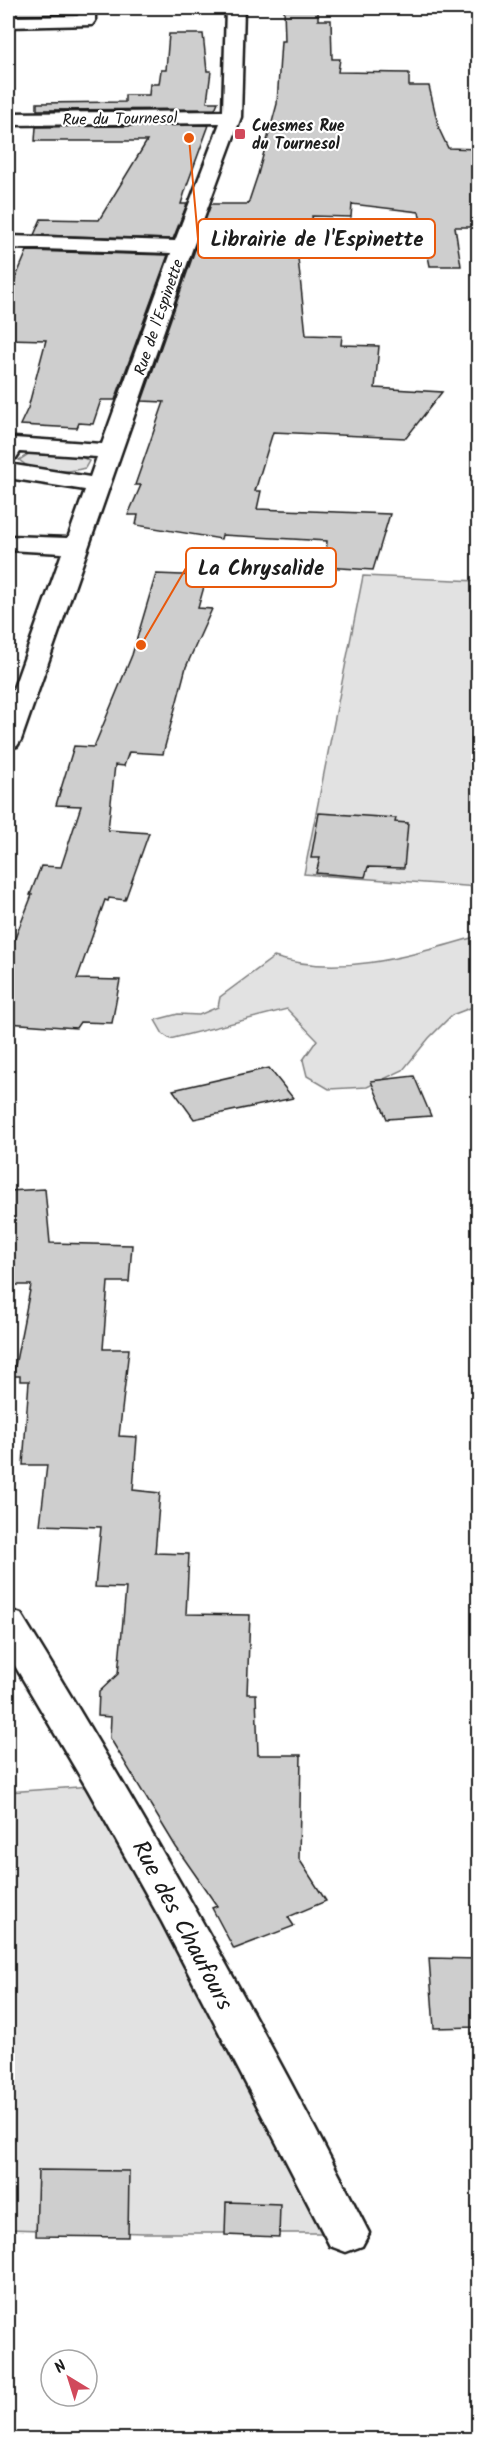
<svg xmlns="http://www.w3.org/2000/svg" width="486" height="2447" font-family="Kalam,sans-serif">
<rect width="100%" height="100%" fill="#fff"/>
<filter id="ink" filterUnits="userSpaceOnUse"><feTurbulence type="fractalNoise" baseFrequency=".0167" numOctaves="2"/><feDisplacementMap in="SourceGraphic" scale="12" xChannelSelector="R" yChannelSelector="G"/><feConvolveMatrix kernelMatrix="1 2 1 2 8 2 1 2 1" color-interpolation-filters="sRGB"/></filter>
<g filter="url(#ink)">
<g fill="#e2e2e2" stroke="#7f7f7f" stroke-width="1.5">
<polygon points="8,8 74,8 74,16 8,17"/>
<path d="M 51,452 L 77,454 L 89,461 L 85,468 C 67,473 34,474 19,460 L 30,453 Z"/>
<polygon points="363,576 478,581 478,887 304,874"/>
<path d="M 478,936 L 478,1005 L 452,1015 L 429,1038 L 403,1070 L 367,1087 L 329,1089 L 307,1076 L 303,1060 L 317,1040 L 287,1009 L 170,1039 L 163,1034 L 155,1020 L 178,1014 L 199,1015 L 218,1007 L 220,997 L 274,957 C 342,978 412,955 478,936 Z"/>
<polygon points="106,1785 346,2233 144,2233 8,2229 8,1792"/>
</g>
<g fill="#cecece" stroke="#1c1c1c" stroke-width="1.5">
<polygon points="284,8 318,8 318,20 331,20 332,59 340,59 338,72 409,73 409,86 429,86 439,129 448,148 478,149 478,227 455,227 461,266 430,266 419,212 352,204 351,217 312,216 315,238 296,239 306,335 342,336 341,345 379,346 375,388 442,392 406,438 273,432 255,491 261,491 257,509 390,514 373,570 325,567 327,541 222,535 221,539 136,525 138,515 128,515 141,485 135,485 164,402 142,401 211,204 248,204 258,174 277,104 281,41 285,41"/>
<polygon points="169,34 203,34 207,71 211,71 207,102 218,102 215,109 37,110 37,103 125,102 125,95 149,95 150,84 159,84 161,70 166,70"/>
<polygon points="209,125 187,185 181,204 187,204 173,239 34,235 41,219 99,220 147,141 35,141 36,127"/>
<polygon points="27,251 168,255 115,400 101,400 93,424 79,423 77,428 20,425 28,408 46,340 8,339 8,296"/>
<polygon points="156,574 207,576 198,608 212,609 186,667 163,754 129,752 124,766 115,765 108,830 149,833 125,900 109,898 108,901 105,900 77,979 120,980 112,1023 80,1022 76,1028 8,1023 8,956 32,895 30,895 41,866 61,867 81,806 56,805 74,746 94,747 132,655"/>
<polygon points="319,813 396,818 395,822 408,823 404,868 368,867 365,877 316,873 320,858 311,858"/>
<polygon points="269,1068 293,1098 194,1119 173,1090"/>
<polygon points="414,1076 431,1116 387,1119 371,1081"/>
<polygon points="45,1189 50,1243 132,1245 129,1282 108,1282 103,1349 129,1349 119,1436 137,1437 133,1490 160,1493 155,1553 189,1554 186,1614 250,1615 247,1694 256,1694 258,1755 301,1755 299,1859 326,1901 288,1917 294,1926 234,1949 212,1908 217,1906 176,1847 110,1738 111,1717 98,1716 99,1692 118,1674 126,1588 95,1587 101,1527 40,1525 47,1465 23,1465 29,1381 20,1381 20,1376 13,1376 31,1285 8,1285 8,1191"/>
<polygon points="429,1958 478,1959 478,2027 434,2028"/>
<polygon points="38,2170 129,2171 128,2237 36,2236"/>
<polygon points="226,2202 280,2204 279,2237 225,2235"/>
</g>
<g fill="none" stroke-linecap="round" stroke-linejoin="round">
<g stroke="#1c1c1c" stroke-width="5">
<g id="minor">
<polygon points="79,8 95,8 95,21 92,25 8,27 8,17 78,16"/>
<polygon points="226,8 244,8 241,117 193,247 21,740 17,746 8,748 8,704 62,553 8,550 8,536 68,538 85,490 8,478 8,464 90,477 97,457 20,452 16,458 8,460 8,440 14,438 102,444 171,253 8,248 8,236 175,241 220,123 8,125 8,113 223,111"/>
<path d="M 8,1610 L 21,1614 C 145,1816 262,2022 369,2233 L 362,2246 L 346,2252 L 330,2246 L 162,1922 L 88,1790 L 8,1654 Z"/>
</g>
</g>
<use href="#minor" fill="#fff" fill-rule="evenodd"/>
</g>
</g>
<rect fill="#d1495b" stroke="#fff" stroke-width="2" x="234" y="128" width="12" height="12" rx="3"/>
<g text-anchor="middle" stroke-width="4.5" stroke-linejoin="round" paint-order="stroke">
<g font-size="16" fill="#1c1c1c" stroke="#fff">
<text transform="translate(120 118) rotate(-1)" y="6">Rue du Tournesol</text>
<text transform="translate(158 317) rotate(-71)" y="6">Rue de l'Espinette</text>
</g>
<g font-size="16" font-weight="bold" fill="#1c1c1c" stroke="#fff" text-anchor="start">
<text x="252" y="131">Cuesmes Rue<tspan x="252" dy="18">du Tournesol</tspan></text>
</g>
<g font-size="24" fill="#1c1c1c" stroke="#fff">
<text transform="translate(183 1925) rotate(62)" y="8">Rue des Chaufours</text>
</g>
</g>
<path fill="none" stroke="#e8590c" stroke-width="2" d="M189 138L198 239M141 645L186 568"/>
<g fill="#e8590c" stroke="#fff" stroke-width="2">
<circle cx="189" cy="138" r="6"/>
<circle cx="141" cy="645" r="6"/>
</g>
<g fill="#fff" stroke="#e8590c" stroke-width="2">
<rect x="198" y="219" width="237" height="39" rx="6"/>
<rect x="186" y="548" width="150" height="39" rx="6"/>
</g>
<g font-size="21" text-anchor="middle" font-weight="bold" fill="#1c1c1c">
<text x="317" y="246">Librairie de l'Espinette</text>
<text x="261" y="575">La Chrysalide</text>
</g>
<rect width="486" height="2447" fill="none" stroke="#fff" stroke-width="30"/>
<rect x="15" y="15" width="456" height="2417" fill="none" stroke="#1c1c1c" stroke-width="2" filter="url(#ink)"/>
<g transform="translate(69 2378) rotate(322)"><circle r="28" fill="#ffffff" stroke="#a4a4a4" stroke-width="1.5"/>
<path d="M0-4.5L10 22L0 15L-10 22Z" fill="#d1495b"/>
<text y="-9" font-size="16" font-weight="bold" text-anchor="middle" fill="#1c1c1c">N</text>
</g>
</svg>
